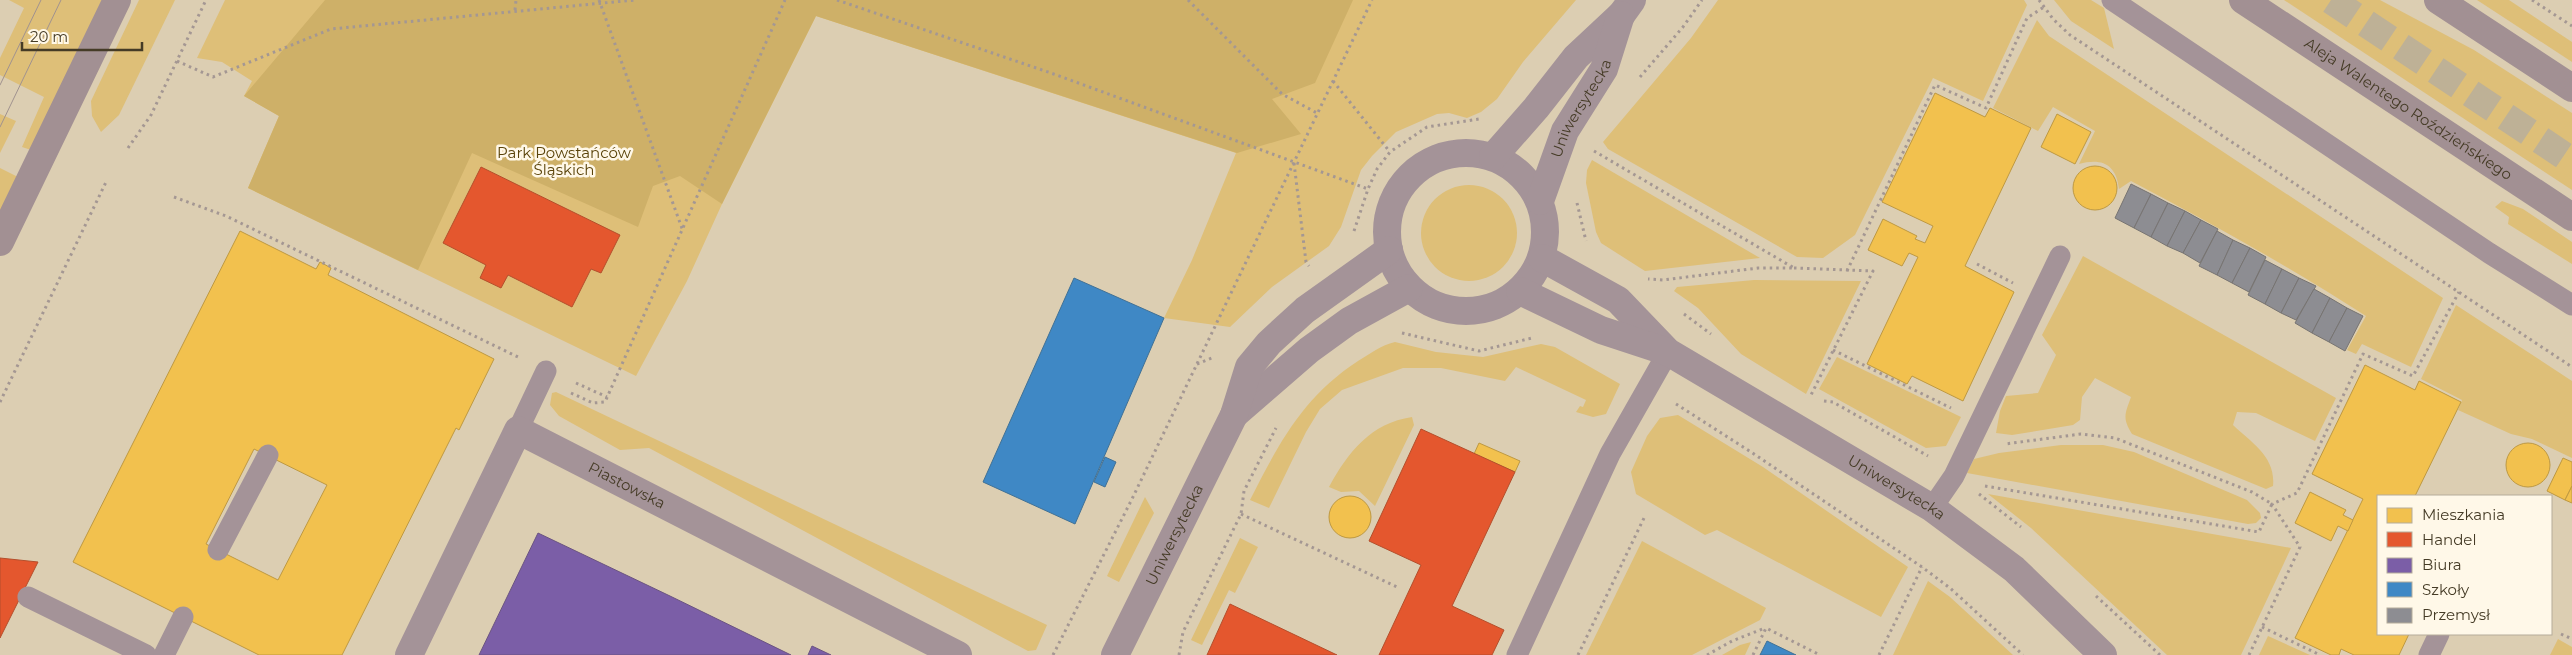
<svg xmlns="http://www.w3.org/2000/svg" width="2572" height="655" font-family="Montserrat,sans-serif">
<rect width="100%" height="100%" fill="#dcceb2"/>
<g fill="#debf78">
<polygon points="9,0 103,0 31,150 22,147 44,97 0,75 0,58 24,8"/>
<polygon points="139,0 175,0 119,115 101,132 92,116 91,101"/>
<polygon points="225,0 1576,0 1523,62 1497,99 1481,112 1467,118 1449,113 1437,114 1396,132 1372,156 1361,170 1341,227 1329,246 1272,287 1230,327 1164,318 1192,260 1236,153 816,16 722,204 687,281 636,376 248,188 279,116 244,96 252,81 222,62 197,58"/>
<polygon points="1718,0 2024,0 2027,5 1983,101 1933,78 1855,235 1823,258 1797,257 1608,149 1603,142 1691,38"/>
<polygon points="2054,0 2091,0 2104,8 2114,49 2071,21"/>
<polygon points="2284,0 2380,0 2474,50 2572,113 2572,190"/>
<polygon points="2477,0 2509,0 2572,42 2572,62"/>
<path d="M 2037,20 L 2049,36 L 2443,298 L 2411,367 L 2362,344 L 2356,354 L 2347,350 L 2366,316 C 2290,267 2211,223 2131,181 L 2119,189 C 2116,164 2102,158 2079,164 L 2095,131 L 2053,107 L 2038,131 L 1993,108 Z"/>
<polygon points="0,114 16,121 0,153"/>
<polygon points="1592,160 1760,258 1645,271 1601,243 1596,232 1586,183 1587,170"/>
<polygon points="0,168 18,177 0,215"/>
<circle cx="1469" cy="233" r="48"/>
<polygon points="2502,201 2523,209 2572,242 2572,264 2508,224 2509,217 2495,207"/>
<path d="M 2083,256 L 2336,398 L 2315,441 L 2256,413 L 2237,412 L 2233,425 C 2252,443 2276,457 2273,486 L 2266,489 L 2132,434 C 2122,418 2125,414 2131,397 L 2095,378 L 2082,397 L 2080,420 L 2073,425 L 2012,435 L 1996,433 L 2000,411 L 2006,396 L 2038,393 L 2056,355 L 2042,335 Z"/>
<polygon points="1754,280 1861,281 1806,394 1741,354 1698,308 1674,291 1677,287"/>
<polygon points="2456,305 2572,381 2572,458 2532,439 2511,434 2458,410 2462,400 2421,379"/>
<path d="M 1395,342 L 1436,352 L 1483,357 L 1541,344 L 1555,347 L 1620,384 L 1606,414 L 1593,417 L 1576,412 L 1580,406 L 1583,407 L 1586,400 L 1516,367 L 1505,381 L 1441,368 L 1403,368 L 1342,390 L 1320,409 L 1306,432 L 1269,508 L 1250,500 C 1279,443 1303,397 1358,361 C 1370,354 1381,345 1395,342 Z"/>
<polygon points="1837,357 1961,417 1946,446 1926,448 1819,389"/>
<polygon points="556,392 1047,625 1036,650 1028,651 649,448 620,450 559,416 550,405 552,393"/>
<polygon points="1678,415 1763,467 1908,567 1881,617 1717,530 1705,535 1636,494 1631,472 1647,436 1660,418"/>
<path d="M 1412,417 L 1414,425 L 1375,506 L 1359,491 L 1341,492 L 1329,487 C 1348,452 1371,423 1412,417 Z"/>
<polygon points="2061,445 2103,445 2134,452 2247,500 2260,513 2261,518 2256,523 2248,524 1967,473 1974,459 1999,453"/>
<polygon points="1988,494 2291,548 2241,655 2167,655 2031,528"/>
<polygon points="1145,497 1154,513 1119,582 1107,576"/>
<polygon points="1240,538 1258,547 1235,593 1229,590 1202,645 1191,640"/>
<polygon points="1642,541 1766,608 1760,620 1692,655 1586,655"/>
<polygon points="1928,581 1950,597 2013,655 1893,655"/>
<polygon points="2268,636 2310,655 2259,655"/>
<polygon points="2558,639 2572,647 2572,655 2550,655"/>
<polygon points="1751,642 1745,655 1722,655 1740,645"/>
</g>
<polygon fill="#ceb068" points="325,0 1353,0 1315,83 1272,99 1301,134 1237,153 816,16 722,204 680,176 653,186 638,227 472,153 418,270 248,188 279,116 244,96"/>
<g fill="#f2c14e" stroke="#be9942" fill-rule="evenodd">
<polygon points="1935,93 1985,117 1990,108 2031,128 1965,266 2014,292 1963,401 1912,376 1907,384 1867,364 1918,257 1909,253 1902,266 1868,250 1883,219 1917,236 1915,239 1925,243 1933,226 1882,202"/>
<polygon points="2057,114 2091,132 2075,164 2041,147"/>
<circle cx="2095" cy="188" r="22"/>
<path d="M 240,231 L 316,269 L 320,262 L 331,268 L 328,275 L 494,359 L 459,430 L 456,428 L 342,655 L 259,655 L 73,562 ZM 254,449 L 327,485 L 278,580 L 206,544 Z"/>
<polygon points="2365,365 2415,390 2419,381 2461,402 2415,496 2378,496 2378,634 2409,634 2399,655 2354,655 2341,649 2339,655 2331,655 2295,638 2363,499 2312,474"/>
<circle cx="2528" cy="465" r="22"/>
<polygon points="1479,443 1520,461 1515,472 1474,454"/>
<polygon points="2563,458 2572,462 2572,486 2565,500 2547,491"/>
<polygon points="2572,486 2572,503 2565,500"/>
<polygon points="2310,492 2346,510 2343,515 2353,520 2348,531 2338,526 2331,541 2295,523"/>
<circle cx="1350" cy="517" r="21"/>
</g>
<g fill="#e4572e" stroke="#b44f2c">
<polygon points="481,167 620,235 601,273 591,269 572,307 508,275 501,288 480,278 486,265 443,243"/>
<polygon points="1421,429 1515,472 1452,606 1504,630 1492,655 1379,655 1421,565 1369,541"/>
<polygon points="0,558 38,562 0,638"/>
<polygon points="1230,604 1337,655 1207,655"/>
</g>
<g fill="#7b5ea7" stroke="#6b5480">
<polygon points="538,533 670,596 791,655 479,655"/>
<polygon points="812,646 831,655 808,655"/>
</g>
<g fill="#3f88c5" stroke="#417195">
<polygon points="1074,278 1164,318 1075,524 983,482"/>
<polygon points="1105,457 1116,462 1105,487 1094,482"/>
<polygon points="1767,641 1796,655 1760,655"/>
</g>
<g fill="#8d8d92" stroke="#777472">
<polygon points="2131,184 2151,194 2134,228 2115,218"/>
<polygon points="2151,194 2168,203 2151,237 2134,228"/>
<polygon points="2168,203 2185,211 2167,246 2151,237"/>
<polygon points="2185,211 2201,220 2183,253 2167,246"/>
<polygon points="2201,220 2218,229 2200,263 2183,253"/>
<polygon points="2217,231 2233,240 2217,275 2199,266"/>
<polygon points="2233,240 2250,248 2232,283 2217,275"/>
<polygon points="2250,248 2266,257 2249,292 2232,283"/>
<polygon points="2265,260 2282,269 2265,304 2248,295"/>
<polygon points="2282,269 2299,278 2281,313 2265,304"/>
<polygon points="2299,278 2316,286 2296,320 2281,313"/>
<polygon points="2314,289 2330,298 2312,333 2295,323"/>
<polygon points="2330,298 2347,308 2329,342 2312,333"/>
<polygon points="2347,308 2363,316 2345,351 2329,342"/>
</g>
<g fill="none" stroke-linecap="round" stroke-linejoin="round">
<polyline stroke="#beb196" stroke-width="28" stroke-dasharray="28 14" stroke-linecap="butt" points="2331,0 2572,161"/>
<g stroke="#a49793" stroke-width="3" stroke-dasharray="2.5 4" stroke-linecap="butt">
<polyline points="599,0 683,231"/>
<polyline points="837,0 1051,73 1368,189"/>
<polyline points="1188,0 1282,94 1317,113"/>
<polyline points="2039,0 2053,19 2070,35 2572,367"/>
<polyline points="2532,0 2572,26"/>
<polyline points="515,10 516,0"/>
<polyline points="177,61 213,77 331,29 635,0"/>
<polyline points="1640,77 1683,27 1702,0"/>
<polyline points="1333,81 1390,152"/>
<polyline points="128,148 151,115 206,0"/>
<polyline points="1594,151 1794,268 1758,268 1663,280 1648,279"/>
<polyline points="1294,163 1306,262 1309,266"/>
<polyline points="174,197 226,216 518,357"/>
<polyline points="1577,203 1586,241"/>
<polyline points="1354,231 1368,189 1377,169 1390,152 1427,127 1479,119"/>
<polyline points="1977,264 2013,283"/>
<polyline points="1794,268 1873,271 1811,395"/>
<polyline points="1847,271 1935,85 1986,108 2027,18 2044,7"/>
<polyline points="1684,314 1711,334"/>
<polyline points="1402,333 1479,351 1532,338"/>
<polyline points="1833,350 1951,408"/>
<polyline points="1197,364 1214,357"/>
<polyline points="576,383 607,397"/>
<polyline points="571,393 593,403 605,402 785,0"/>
<polyline points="1824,401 1833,402 1928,456"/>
<polyline points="0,402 107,180"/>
<polyline points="1676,404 1751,452 1922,567 1950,588 2023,655"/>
<polyline points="1985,486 2259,532 2272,504 2252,492 2115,438 2081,434 2005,444"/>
<polyline points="1979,494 2021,527"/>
<polyline points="1241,514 1397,587"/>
<polyline points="2096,596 2160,655"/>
<polyline points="2262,627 2320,655"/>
<polyline points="2561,634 2572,639"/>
<polyline points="1053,655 1132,499 1372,0"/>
<polyline points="1179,655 1183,632 1241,514 1244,491 1276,428"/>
<polyline points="1578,655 1644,518"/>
<polyline points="1707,655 1732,641 1765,628"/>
<polyline points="1753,655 1766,628 1820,655"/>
<polyline points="1879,655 1922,567"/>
<polyline points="2249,655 2300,547 2272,504 2297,493 2363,354 2413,376 2459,292"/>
</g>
<g stroke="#a49398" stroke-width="21">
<polyline points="2112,0 2489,253 2572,305"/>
<polyline points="518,430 546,371"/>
<polyline points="1932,508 1954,476 2060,256"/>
<polyline points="218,550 268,455"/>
<polyline points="28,597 146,655"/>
<polyline points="164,655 183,617"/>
<polyline points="1517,655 1610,454 1668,352"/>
<polyline points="2429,655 2439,634"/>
</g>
<g stroke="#a49398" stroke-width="28">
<circle cx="1466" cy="232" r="79"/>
<polyline points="1493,157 1536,108 1576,57 1622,14 1632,0"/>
<path id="s1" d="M 1540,201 L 1565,131 L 1604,69 L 1621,15"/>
<polyline points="1542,258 1618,300 1665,349"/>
<path id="s2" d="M 1520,291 L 1601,330 L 1668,352 L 1932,508 L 2014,569 L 2103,655"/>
<polyline points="1234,415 1309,350 1349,321 1409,288"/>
<path id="s3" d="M 409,655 L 518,430 L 958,655"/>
<path id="s4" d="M 1115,655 L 1234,415 L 1249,367 L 1269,343 L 1305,310 L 1389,250"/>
</g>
<g stroke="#a29093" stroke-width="28">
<path id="s5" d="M 2243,0 L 2572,217"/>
<polyline points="2438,0 2572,88"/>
<polyline points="0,242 117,0"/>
</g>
<g stroke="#a0928f" stroke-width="1">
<polyline points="0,85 41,0"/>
<polyline points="0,127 61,0"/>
</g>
</g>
<g text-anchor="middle" stroke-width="5" stroke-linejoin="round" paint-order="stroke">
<g font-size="15" fill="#453b26" stroke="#fff8e8">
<text dy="5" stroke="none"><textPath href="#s1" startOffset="102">Uniwersytecka</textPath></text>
<text dy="5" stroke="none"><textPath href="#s5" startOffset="198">Aleja Walentego Roździeńskiego</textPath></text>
<text dy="5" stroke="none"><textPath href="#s3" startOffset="372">Piastowska</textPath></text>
<text dy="5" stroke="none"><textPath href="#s2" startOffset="426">Uniwersytecka</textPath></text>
<text dy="5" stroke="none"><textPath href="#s4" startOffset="134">Uniwersytecka</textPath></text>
</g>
<g font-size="15" fill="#5a4309" stroke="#fff8e8">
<text x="564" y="158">Park Powstańców<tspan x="564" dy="17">Śląskich</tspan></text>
</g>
</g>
<rect x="2377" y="495" width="175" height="140" fill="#fff8e8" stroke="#b5ac9a"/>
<rect x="2387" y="508" width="25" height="15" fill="#f2c14e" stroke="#b5ac9a"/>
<text x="2422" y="520" font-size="15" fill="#453b26">Mieszkania</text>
<rect x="2387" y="532" width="25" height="15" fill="#e4572e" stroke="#b5ac9a"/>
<text x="2422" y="545" font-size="15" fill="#453b26">Handel</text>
<rect x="2387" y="558" width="25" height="15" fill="#7b5ea7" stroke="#b5ac9a"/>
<text x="2422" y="570" font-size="15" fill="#453b26">Biura</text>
<rect x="2387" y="582" width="25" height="15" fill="#3f88c5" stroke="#b5ac9a"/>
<text x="2422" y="595" font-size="15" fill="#453b26">Szkoły</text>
<rect x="2387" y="608" width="25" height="15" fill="#8d8d92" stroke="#b5ac9a"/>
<text x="2422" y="620" font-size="15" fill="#453b26">Przemysł</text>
<path d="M22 42v8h120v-8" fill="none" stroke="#453b26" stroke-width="2.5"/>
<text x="30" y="42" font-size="15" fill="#453b26" stroke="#fff8e8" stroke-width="4" paint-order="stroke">20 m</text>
</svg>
